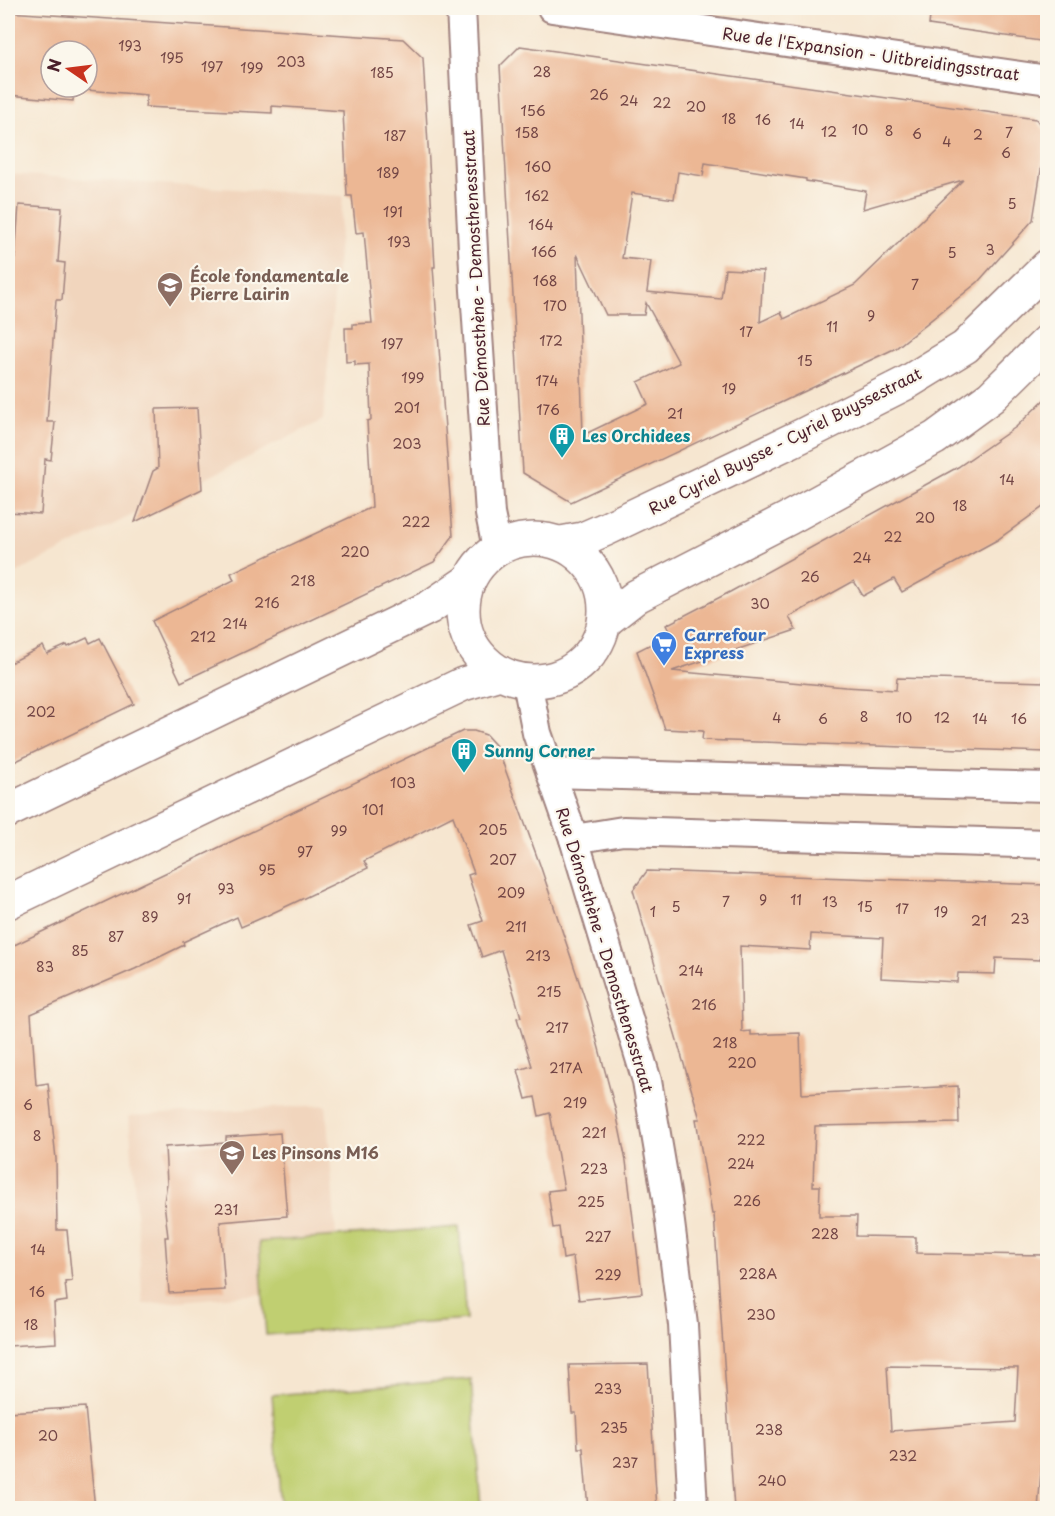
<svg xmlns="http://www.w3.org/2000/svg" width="1055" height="1516" font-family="'Playpen Sans',sans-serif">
<rect width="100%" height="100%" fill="#fbf7ec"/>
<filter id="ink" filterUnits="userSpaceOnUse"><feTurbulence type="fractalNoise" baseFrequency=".0167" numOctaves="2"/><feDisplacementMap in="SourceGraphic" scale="12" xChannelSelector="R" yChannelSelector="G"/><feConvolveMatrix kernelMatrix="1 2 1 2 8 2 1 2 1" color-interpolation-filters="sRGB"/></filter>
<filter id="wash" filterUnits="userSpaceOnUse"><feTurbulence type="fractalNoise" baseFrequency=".008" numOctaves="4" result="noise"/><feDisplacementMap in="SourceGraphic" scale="24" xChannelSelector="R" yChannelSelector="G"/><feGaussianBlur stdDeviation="1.35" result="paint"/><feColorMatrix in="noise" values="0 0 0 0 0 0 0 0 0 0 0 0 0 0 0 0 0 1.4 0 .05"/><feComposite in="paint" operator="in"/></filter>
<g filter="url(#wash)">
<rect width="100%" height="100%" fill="#f6e6d0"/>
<g fill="#f1d5bd">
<polygon points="8,174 343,196 323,420 8,577"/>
<polygon points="326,1105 336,1236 259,1242 263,1294 143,1304 129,1116"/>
</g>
<g fill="#c0cf71" stroke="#85774e" stroke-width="1.5">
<polygon points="459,1227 466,1320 266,1335 259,1242"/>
<polygon points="471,1379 481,1508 281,1508 272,1395"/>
</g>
<g id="blocks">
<g fill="#ecb794" fill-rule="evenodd">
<polygon points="931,8 1047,8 1047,42 929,25"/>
<path d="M 8,12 L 403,39 L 423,58 L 435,267 L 433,267 L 453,536 L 434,562 L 181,682 L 152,621 L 234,580 L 231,573 L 372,507 L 367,421 L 371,420 L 369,364 L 355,365 L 355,361 L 346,362 L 345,328 L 353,328 L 353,324 L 372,323 L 364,232 L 356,233 L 352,196 L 347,196 L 343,111 L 272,106 L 272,113 L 145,107 L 147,95 L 74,89 L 73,101 L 9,95 ZM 51,51 L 87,51 L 87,87 L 51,87 Z"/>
<path d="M 520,46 L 1036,119 L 1047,133 L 1033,220 L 978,282 L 896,348 L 571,502 L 523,473 L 500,66 ZM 705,163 L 806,179 L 806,181 L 866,191 L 863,209 L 963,180 L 855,285 L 784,319 L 781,312 L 760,322 L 763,271 L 725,269 L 721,299 L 647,292 L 651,261 L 622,258 L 632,193 L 674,199 L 678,172 L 703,176 ZM 577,254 L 606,315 L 644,315 L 646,303 L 679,363 L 638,382 L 648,404 L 583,435 Z"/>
<polygon points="19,205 62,208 58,262 65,263 62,300 56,300 47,422 55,422 51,460 45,459 41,514 8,512 8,376 13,300 8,299 8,258 15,258"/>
<polygon points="1047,397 1047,504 997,540 902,592 894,579 863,596 854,581 789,617 796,630 672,671 845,687 896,690 897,678 1047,682 1047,752 702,740 703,731 665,729 637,651 671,634 666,625 730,592 958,467 1016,427"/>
<polygon points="197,408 202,489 135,522 153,471 158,468 156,409"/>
<polygon points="87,638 90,643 100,638 134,704 8,765 8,664 43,646 47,654 67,645 68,647"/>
<polygon points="463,731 474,731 486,735 497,747 540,865 589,1011 616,1112 626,1161 642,1293 579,1300 573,1257 563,1259 559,1227 553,1228 548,1191 564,1189 550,1113 539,1116 535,1097 526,1099 518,1070 532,1066 517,1018 521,1017 501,950 482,957 471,925 483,921 468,875 474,873 453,816 364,861 368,868 266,916 241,927 237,917 183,942 184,945 135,969 31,1014 36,1085 48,1083 56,1159 57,1230 67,1230 72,1281 65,1282 67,1301 54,1303 56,1343 8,1346 8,948"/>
<path d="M 647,871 L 1047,885 L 1047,954 L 1041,954 L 1040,960 L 996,958 L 995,974 L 958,973 L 957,982 L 881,978 L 883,938 L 811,934 L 810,950 L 740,946 L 742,1032 L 751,1031 L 751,1035 L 800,1033 L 802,1094 L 958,1086 L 959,1123 L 815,1126 L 813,1186 L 820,1186 L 819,1216 L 857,1216 L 856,1236 L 916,1237 L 916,1253 L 1047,1255 L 1047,1397 L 1038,1509 L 734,1509 L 714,1214 L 712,1214 L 696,1119 L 700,1119 L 633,890 ZM 887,1366 L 1018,1368 L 1015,1422 L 891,1431 Z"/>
<polygon points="280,1133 287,1216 220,1222 225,1290 169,1293 165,1237 168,1237 164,1202 167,1183 165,1147 226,1143 226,1137"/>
<polygon points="648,1364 657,1509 588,1509 583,1448 578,1448 576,1413 572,1413 569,1365"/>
<polygon points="85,1407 95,1509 10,1509 8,1469 8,1412"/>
</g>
</g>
</g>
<g filter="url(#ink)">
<use href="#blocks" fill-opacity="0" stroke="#a0827e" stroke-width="1.5"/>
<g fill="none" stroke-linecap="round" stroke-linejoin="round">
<g stroke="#a0827e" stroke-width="32">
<g id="minor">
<polyline points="461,8 475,290 490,514 497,548"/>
<polyline points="552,8 1048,80"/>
<polyline points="527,682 537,733 574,839 647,1081 667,1199 683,1325 693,1508"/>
<polyline points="551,773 1048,787"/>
<polyline points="574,839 623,831 1048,844"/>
</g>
</g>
<g stroke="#a0827e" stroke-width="36">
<g id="tertiary">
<circle cx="534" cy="610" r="71"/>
<polyline points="561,543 583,539 606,529 801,436 908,382 965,347 1048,266"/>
<polyline points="605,621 637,596 789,518 935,438 991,397 1048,341"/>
<polyline points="8,811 430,607 468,581"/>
<polyline points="8,902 463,684 500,673"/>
</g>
</g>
<use href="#minor" stroke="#fff" stroke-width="28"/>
<use href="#tertiary" stroke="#fff" stroke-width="33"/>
</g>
</g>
<defs>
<g id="school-pin" transform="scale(1.35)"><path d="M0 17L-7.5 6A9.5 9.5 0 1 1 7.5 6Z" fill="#8d6e63" stroke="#fbf7ec"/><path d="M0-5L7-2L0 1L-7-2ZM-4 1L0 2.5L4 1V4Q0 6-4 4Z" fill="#fff"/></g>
<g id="building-pin" transform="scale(1.35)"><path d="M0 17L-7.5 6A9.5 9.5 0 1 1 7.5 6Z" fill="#0f9aa8" stroke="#fbf7ec"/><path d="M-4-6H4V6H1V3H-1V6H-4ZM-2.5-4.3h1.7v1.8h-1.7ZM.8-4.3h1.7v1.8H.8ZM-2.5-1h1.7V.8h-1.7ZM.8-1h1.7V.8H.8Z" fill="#fff"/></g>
<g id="supermarket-pin" transform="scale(1.35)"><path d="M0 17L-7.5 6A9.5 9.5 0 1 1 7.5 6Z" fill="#3f7fe0" stroke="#fbf7ec"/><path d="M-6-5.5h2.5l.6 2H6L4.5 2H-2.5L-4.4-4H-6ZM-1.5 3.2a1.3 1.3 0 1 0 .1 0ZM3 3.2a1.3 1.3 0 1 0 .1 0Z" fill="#fff"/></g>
</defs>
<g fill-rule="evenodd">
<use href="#school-pin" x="170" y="285"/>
<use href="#building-pin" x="562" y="436"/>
<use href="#supermarket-pin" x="664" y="644"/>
<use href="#building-pin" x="464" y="751"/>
<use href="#school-pin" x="232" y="1153"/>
</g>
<g text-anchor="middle" stroke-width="4.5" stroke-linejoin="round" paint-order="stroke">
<g font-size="14" fill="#724545">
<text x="130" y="51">193</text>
<text x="172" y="63">195</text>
<text x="291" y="67">203</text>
<text x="212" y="72">197</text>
<text x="252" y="73">199</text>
<text x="542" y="77">28</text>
<text x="382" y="78">185</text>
<text x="599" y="100">26</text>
<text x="629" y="106">24</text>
<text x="662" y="108">22</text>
<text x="696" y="112">20</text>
<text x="533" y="116">156</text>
<text x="729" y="124">18</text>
<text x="763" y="125">16</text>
<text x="797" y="129">14</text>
<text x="860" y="135">10</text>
<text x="889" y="136">8</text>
<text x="829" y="137">12</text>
<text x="527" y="138">158</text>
<text x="1009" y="138">7</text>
<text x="917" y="139">6</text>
<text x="978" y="140">2</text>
<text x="395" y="141">187</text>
<text x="947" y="147">4</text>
<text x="1006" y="158">6</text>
<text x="538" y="172">160</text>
<text x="388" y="178">189</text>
<text x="537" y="201">162</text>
<text x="1012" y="209">5</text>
<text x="393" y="217">191</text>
<text x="541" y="230">164</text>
<text x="399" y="247">193</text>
<text x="990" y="255">3</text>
<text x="544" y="257">166</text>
<text x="952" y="258">5</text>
<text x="545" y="286">168</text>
<text x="915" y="290">7</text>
<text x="555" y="311">170</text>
<text x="871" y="321">9</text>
<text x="832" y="332">11</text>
<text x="746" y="337">17</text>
<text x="551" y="346">172</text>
<text x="392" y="349">197</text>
<text x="805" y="366">15</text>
<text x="413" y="383">199</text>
<text x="547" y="386">174</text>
<text x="729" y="394">19</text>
<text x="407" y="413">201</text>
<text x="548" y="415">176</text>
<text x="675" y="419">21</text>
<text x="407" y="449">203</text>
<text x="1007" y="485">14</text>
<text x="960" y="511">18</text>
<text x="925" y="523">20</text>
<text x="416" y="527">222</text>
<text x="893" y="542">22</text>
<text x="355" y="557">220</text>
<text x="862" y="563">24</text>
<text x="810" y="582">26</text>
<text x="303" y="586">218</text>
<text x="267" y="608">216</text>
<text x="760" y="609">30</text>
<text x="235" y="629">214</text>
<text x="203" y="642">212</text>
<text x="41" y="717">202</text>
<text x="864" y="722">8</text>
<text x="777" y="723">4</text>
<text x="904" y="723">10</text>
<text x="942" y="723">12</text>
<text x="823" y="724">6</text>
<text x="980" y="724">14</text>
<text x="1019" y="724">16</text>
<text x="403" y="788">103</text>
<text x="373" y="815">101</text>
<text x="493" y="835">205</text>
<text x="339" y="836">99</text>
<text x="305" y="857">97</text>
<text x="503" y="865">207</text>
<text x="267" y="875">95</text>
<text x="226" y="894">93</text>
<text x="511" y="898">209</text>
<text x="184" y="904">91</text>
<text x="763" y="905">9</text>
<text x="796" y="905">11</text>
<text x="726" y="907">7</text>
<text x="830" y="907">13</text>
<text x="676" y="912">5</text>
<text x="865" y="912">15</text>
<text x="902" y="914">17</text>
<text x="653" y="917">1</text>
<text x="941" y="917">19</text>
<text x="150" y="922">89</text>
<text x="1020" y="924">23</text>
<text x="979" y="926">21</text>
<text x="516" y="932">211</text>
<text x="116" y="942">87</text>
<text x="80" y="956">85</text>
<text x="538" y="961">213</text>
<text x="45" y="972">83</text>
<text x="691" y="976">214</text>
<text x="549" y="997">215</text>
<text x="704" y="1010">216</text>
<text x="557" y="1033">217</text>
<text x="725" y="1048">218</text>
<text x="742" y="1068">220</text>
<text x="566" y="1073">217A</text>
<text x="575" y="1108">219</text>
<text x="28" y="1110">6</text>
<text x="594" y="1138">221</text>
<text x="37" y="1141">8</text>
<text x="751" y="1145">222</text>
<text x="741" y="1169">224</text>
<text x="594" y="1174">223</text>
<text x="747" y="1206">226</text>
<text x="591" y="1207">225</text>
<text x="226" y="1215">231</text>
<text x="825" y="1239">228</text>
<text x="598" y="1242">227</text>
<text x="38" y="1255">14</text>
<text x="758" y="1279">228A</text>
<text x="608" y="1280">229</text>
<text x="37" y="1297">16</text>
<text x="761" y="1320">230</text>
<text x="31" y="1330">18</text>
<text x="608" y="1394">233</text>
<text x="614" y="1433">235</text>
<text x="769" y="1435">238</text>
<text x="48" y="1441">20</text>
<text x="903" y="1461">232</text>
<text x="625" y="1468">237</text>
<text x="772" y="1486">240</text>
</g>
<g font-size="16" fill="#4a1f2b" stroke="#fbf7ec">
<text transform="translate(871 54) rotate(8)" y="6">Rue de l'Expansion - Uitbreidingsstraat</text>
<text transform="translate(476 278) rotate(-93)" y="6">Rue Démosthène - Demosthenesstraat</text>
<text transform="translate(785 441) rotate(-27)" y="6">Rue Cyriel Buysse - Cyriel Buyssestraat</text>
<text transform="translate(605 950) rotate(73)" y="6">Rue Démosthène - Demosthenesstraat</text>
</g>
<g font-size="16" font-weight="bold" fill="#785e54" stroke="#fbf7ec" text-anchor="start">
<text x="190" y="282">École fondamentale<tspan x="190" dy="18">Pierre Lairin</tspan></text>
<text x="252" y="1159">Les Pinsons M16</text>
</g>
<g font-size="16" font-weight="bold" fill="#0d838f" stroke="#fbf7ec" text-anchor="start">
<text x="582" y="442">Les Orchidees</text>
<text x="484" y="757">Sunny Corner</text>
</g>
<g font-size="16" font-weight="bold" fill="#366cbe" stroke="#fbf7ec" text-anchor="start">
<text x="684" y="641">Carrefour<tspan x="684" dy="18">Express</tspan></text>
</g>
</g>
<rect width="1055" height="1516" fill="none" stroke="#fbf7ec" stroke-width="30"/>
<g transform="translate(69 69) rotate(284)"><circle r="28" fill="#fbf7ec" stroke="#b4a19f" stroke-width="1.5"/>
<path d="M0-4.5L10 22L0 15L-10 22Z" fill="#c8321e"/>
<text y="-9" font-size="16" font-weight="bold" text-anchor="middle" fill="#4a1f2b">N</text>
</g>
</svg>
